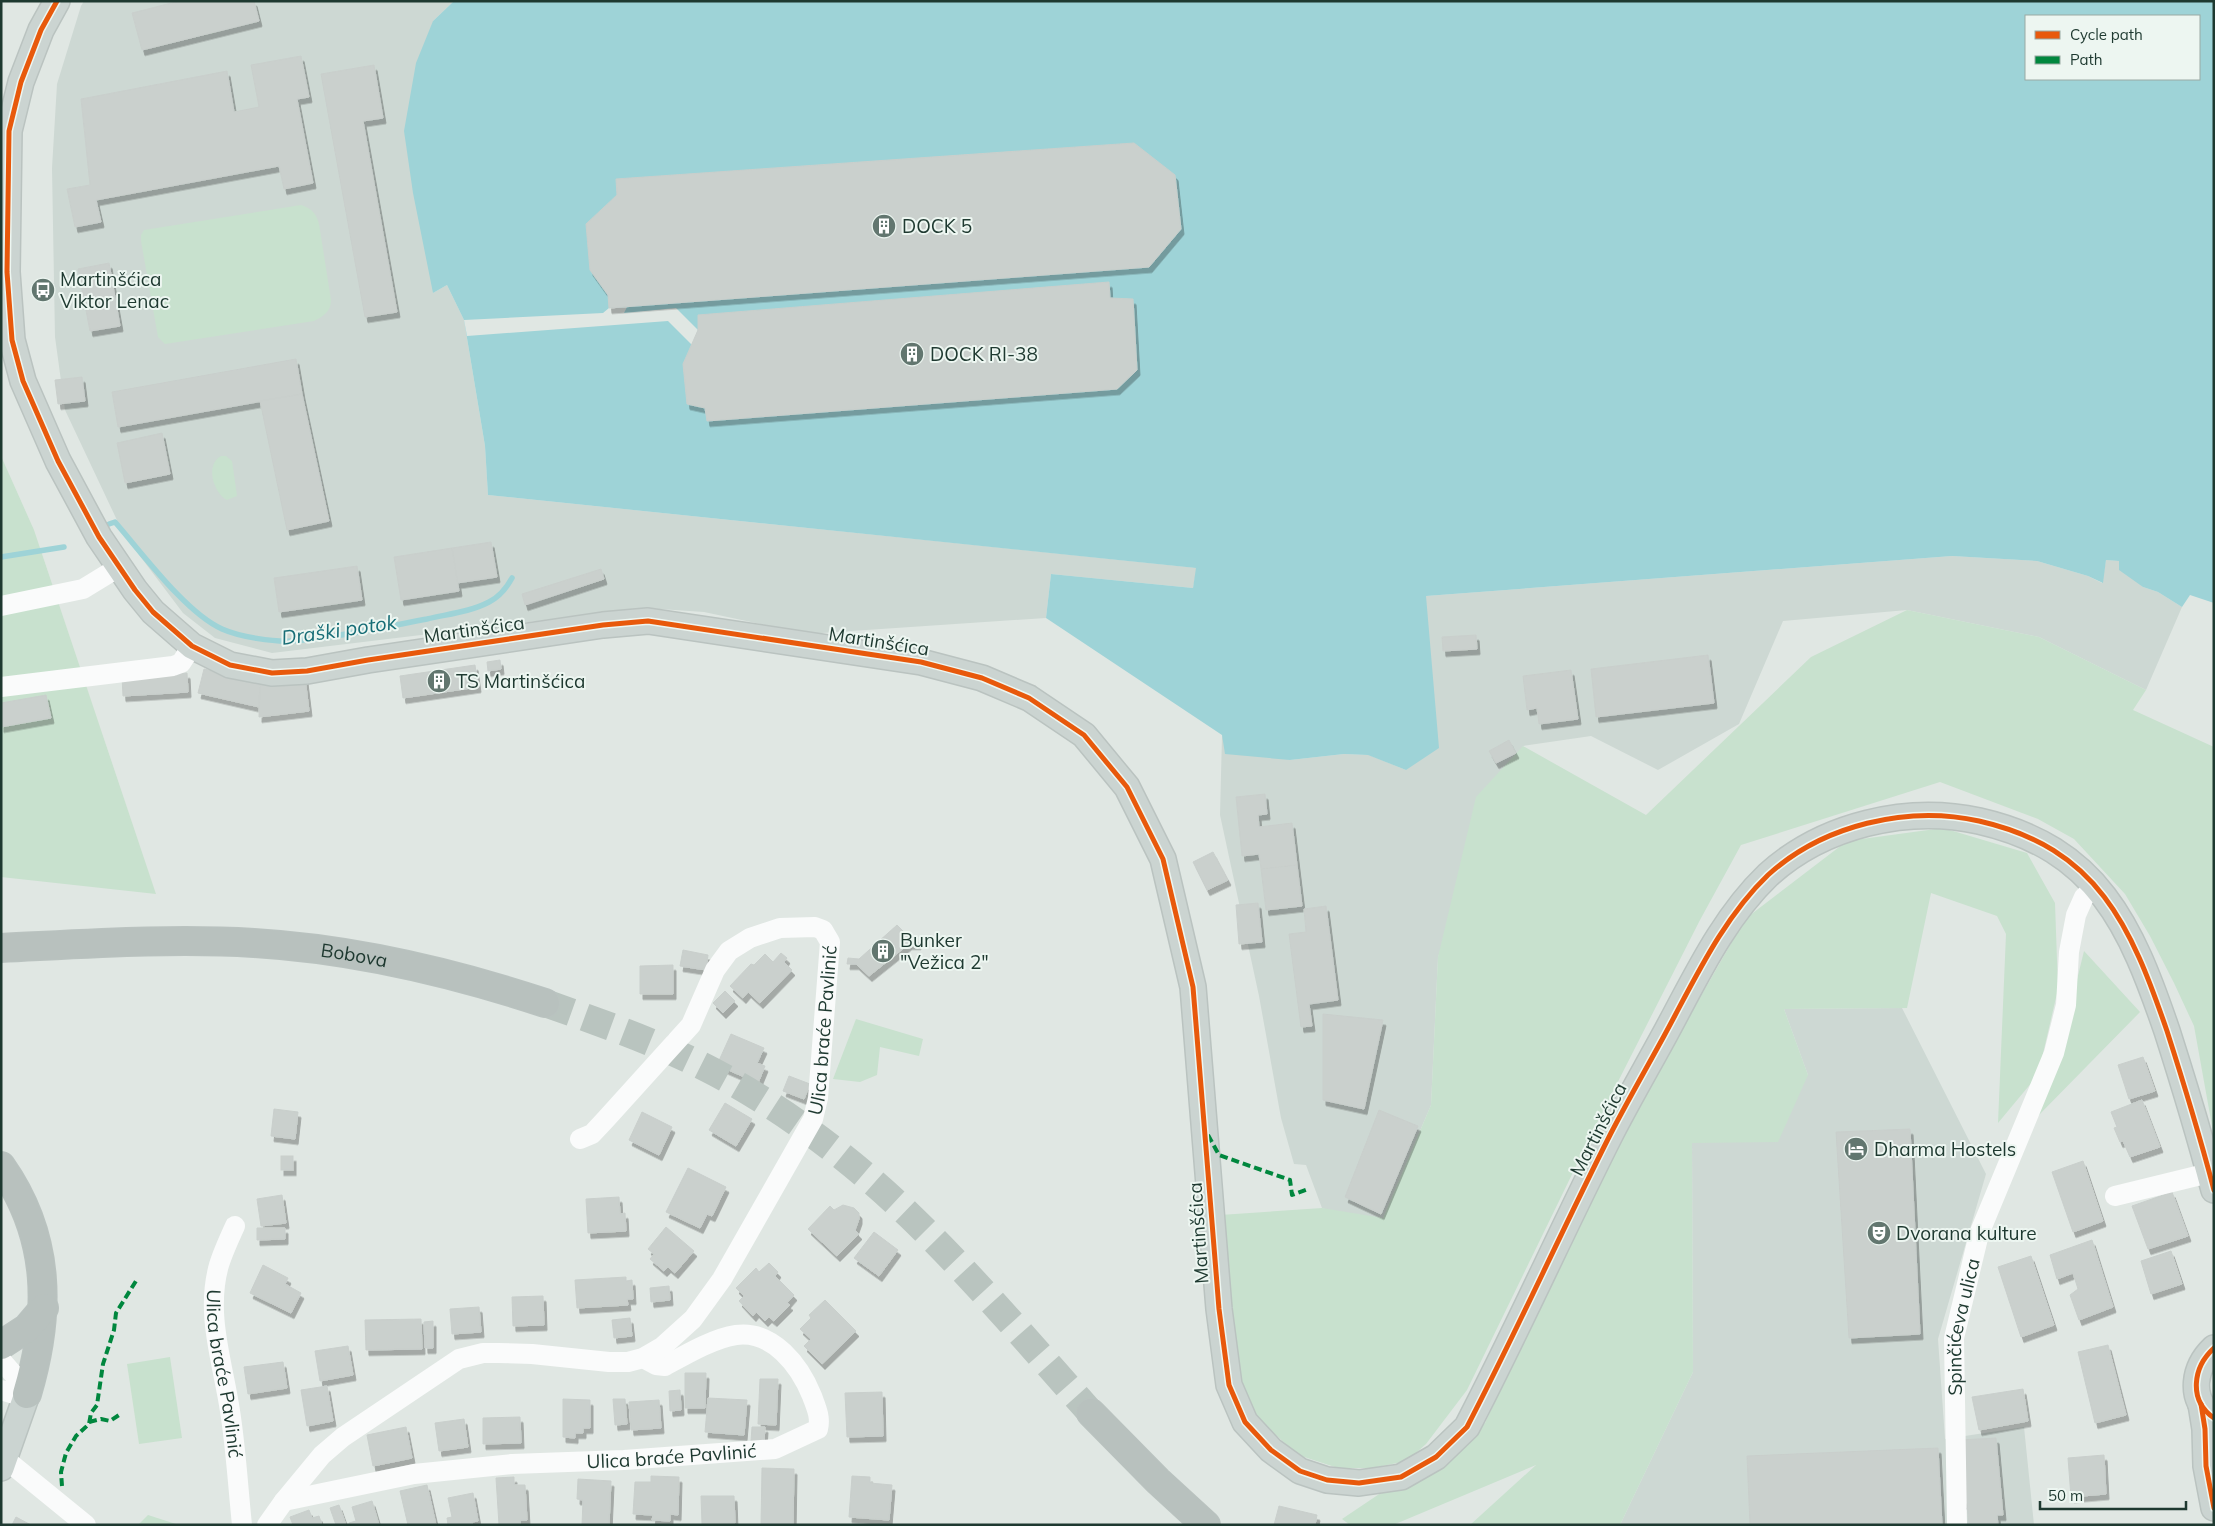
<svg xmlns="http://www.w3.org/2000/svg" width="2215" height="1526" font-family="Mulish,sans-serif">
<defs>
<filter id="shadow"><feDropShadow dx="3" dy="5.5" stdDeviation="0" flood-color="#0004"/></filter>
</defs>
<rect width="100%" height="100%" fill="#e0e7e3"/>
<g fill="#cdd8d3">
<polygon points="84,1 454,1 433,21 433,293 447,285 464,320 485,446 488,495 1197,568 1193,588 1051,574 1046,618 807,634 704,612 645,608 272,653 215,638 183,613 124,535 65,410 55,337 52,168 57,84 81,6"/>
<polygon points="1952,556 2037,561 2088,576 2102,583 2106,560 2120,561 2143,587 2158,592 2182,607 2146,690 2039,637 1907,610 1783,621 1739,724 1658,770 1591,736 1523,746 1438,957 1431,1105 1383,1218 1340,1214 1322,1208 1306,1165 1294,1164 1281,1118 1259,996 1220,815 1222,736 1290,760 1344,754 1369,755 1406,770 1426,596"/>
<polygon points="1902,1008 1986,1174 1938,1339 1945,1439 2024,1427 2034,1525 1620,1525 1693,1372 1692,1143 1808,1075 1784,1009"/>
</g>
<g fill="#c8e1ce">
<path d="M 301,205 C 312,209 316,213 319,224 L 331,300 C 331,311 324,316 314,321 L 165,344 L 158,337 L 141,241 L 141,235 L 144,230 Z"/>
<polygon points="1,456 34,530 156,894 1,877"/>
<path d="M 221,456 L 226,456 L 232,461 L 237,496 L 227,500 C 213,493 205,464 221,456 Z"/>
<polygon points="1907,610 2039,637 2146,690 2133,710 2214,747 2214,1137 2194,1026 2174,983 2150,936 2125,894 2074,839 2038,819 1940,782 1741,845 1700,920 1598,1121 1467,1390 1426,1444 1407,1461 1372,1468 1338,1468 1298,1455 1245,1407 1220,1215 1322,1208 1383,1218 1431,1105 1438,957 1476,797 1523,746 1646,815 1811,657"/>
<polygon points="1943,828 2027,853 2055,903 2058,989 2038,1075 1998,1123 2006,934 1997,916 1931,893 1907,1008 1784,1009 1808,1075 1778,1142 1692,1143 1693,1372 1620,1525 1470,1525 1536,1465 1393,1525 1350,1525 1342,1519 1485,1423 1588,1205 1658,1071 1745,919 1847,841"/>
<polygon points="2084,951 2140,1012 2036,1118 2063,1037"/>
<polygon points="856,1019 923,1039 919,1056 880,1047 877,1075 860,1082 833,1079"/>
<polygon points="170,1357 182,1438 139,1444 127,1364"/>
<polygon points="148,1515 179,1525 138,1525"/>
</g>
<path fill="#9ed3d7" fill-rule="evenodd" d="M 454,1 L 2214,1 L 2214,603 L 2190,595 L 2182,607 L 2158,592 L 2143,587 L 2119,570 L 2119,561 L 2106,560 L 2103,583 L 2088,576 L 2037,561 L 1952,556 L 1426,596 L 1439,748 L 1406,770 L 1368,755 L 1344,754 L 1290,760 L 1225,754 L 1222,735 L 1046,618 L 1051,574 L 1193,588 L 1196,568 L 488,495 L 485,446 L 464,320 L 447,285 L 433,293 L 413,193 L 404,131 L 416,63 L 433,21 ZM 2026,16 L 2199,16 L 2199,79 L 2026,79 Z"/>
<polygon fill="#e0e7e3" points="627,307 624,313 676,308 698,330 692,345 668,321 467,336 464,320 603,313 609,308"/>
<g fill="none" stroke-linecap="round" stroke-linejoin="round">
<g stroke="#9ed3d7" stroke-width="5.5">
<path d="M 109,524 L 115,522 C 142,553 186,613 222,629 C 240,637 273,642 292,641 C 335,638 385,627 427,619 C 448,614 470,612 489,602 C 499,597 506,589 512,578"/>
<polyline points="1,557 64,547"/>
</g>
</g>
<g fill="#cad0cd" stroke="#c9cfcc" filter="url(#shadow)">
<polygon points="179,1 254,1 259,21 142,50 132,13"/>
<polygon points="301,56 309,97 297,99 313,183 284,189 279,166 96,200 101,222 75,227 67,189 90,185 81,99 227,71 234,112 259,107 251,65"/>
<polygon points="374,65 383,118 363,121 397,312 365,317 321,74"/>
<polygon points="1134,143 1175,175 1181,229 1149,267 609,308 608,295 590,270 586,224 617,195 616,179"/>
<polygon points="109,263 120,326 90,331 78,269"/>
<polygon points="1109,282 1110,298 1133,299 1137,370 1117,389 707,421 705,408 687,404 683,364 698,330 698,315"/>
<polygon points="296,359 302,394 118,427 112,392"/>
<polygon points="82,377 85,401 58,404 55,380"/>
<polygon points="302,394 329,521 287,530 260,401"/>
<polygon points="162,433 170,474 125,483 117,443"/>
<polygon points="491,542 497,577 457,583 452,548"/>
<polygon points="452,548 459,591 401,600 394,557"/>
<polygon points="357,566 362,600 279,612 274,578"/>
<polygon points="601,569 604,579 525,605 522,594"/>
<polygon points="1476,635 1477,649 1443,651 1442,637"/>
<polygon points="1708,655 1714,703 1596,717 1591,669"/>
<polygon points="500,660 501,669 488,671 487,662"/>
<polygon points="475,665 478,687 403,698 400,676"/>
<polygon points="204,669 260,683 259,707 198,693"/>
<polygon points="1571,670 1578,719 1539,724 1537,708 1527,710 1523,676"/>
<polygon points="187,673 188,692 123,696 122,677"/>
<polygon points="305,678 309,711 259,717 260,683"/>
<polygon points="46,695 51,718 1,727 1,703"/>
<polygon points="1509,740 1516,753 1496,763 1489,751"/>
<polygon points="1265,794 1267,814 1258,815 1259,827 1292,823 1297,865 1261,869 1259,854 1242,856 1236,797"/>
<polygon points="1213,852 1228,880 1207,890 1193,862"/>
<polygon points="1297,865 1302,906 1266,910 1261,869"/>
<polygon points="1258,903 1262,942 1239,944 1236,905"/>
<polygon points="1326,906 1338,1000 1309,1004 1312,1026 1301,1027 1289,934 1306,932 1304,909"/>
<polygon points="897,925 909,937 917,938 918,944 909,944 869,976 856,964 847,964 848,958 859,959"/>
<polygon points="683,950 708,955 706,970 680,966"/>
<polygon points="781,953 787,958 784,962 792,970 760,1003 748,992 743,998 730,986 751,964 754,965 765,954 773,962"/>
<polygon points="673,965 673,994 640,994 640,966"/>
<polygon points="725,991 735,1001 723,1013 713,1003"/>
<polygon points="1323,1014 1383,1020 1364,1109 1323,1100"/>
<polygon points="731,1034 764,1048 757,1063 765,1066 758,1083 717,1065"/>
<polygon points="2143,1057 2155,1091 2129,1099 2118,1065"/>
<polygon points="789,1076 810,1084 804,1099 783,1091"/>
<polygon points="2142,1100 2160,1147 2130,1157 2123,1141 2120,1142 2114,1128 2117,1127 2111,1112"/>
<polygon points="725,1103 752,1119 736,1146 709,1130"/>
<polygon points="274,1109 298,1112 295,1139 271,1136"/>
<polygon points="1379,1110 1418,1126 1381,1214 1345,1197"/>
<polygon points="642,1112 672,1127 659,1155 629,1140"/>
<polygon points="1910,1129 1920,1334 1849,1338 1836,1132"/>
<rect x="281" y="1156" width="12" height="14"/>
<polygon points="2083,1161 2103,1221 2073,1232 2052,1172"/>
<polygon points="688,1168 726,1187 712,1216 707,1214 700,1228 666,1212"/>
<polygon points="2172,1192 2188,1236 2148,1249 2132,1206"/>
<polygon points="282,1195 286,1223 261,1226 257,1199"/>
<polygon points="619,1197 620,1214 625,1213 626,1231 588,1233 586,1199"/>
<polygon points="843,1205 854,1208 859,1213 859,1219 855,1230 859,1234 837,1256 808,1229 830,1206 834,1210"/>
<polygon points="666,1227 694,1251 675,1273 668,1267 664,1271 650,1259 654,1254 648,1249"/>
<polygon points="257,1228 285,1228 285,1239 257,1240"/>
<polygon points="874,1232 898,1250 879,1276 854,1258"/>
<polygon points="2092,1240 2113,1307 2079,1320 2070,1295 2078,1289 2073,1273 2057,1279 2050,1255"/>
<polygon points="2171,1251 2182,1284 2151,1294 2141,1261"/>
<polygon points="2031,1256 2054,1325 2021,1337 1998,1267"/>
<polygon points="769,1263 778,1272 775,1276 794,1295 787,1303 790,1305 774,1321 769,1317 765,1321 756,1312 753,1316 739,1301 744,1296 736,1288 756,1268 759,1272"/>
<polygon points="263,1265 288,1278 285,1284 301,1293 291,1313 250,1293"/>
<polygon points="626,1277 626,1281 632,1280 633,1299 627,1299 628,1305 577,1308 575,1280"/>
<polygon points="669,1286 670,1300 651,1302 650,1288"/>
<polygon points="543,1296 544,1325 513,1326 512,1297"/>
<polygon points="825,1300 856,1331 822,1364 804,1346 811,1339 800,1329 811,1318 809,1315"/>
<polygon points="479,1307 481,1332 452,1334 450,1309"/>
<polygon points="630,1318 632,1336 614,1338 612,1320"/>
<polygon points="421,1319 422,1349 366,1350 365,1320"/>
<polygon points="433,1321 433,1348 425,1348 424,1322"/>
<polygon points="2108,1345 2126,1415 2095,1423 2078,1352"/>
<polygon points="348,1346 353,1375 320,1381 315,1351"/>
<polygon points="283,1362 287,1388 248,1394 244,1367"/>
<polygon points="685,1373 706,1373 705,1408 685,1408"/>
<polygon points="760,1379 778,1379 776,1425 758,1424"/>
<polygon points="327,1386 333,1421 307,1426 301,1390"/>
<polygon points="2023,1389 2028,1421 1979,1430 1972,1397"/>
<polygon points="680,1390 681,1410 670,1411 669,1391"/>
<polygon points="882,1392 883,1436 847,1437 845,1393"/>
<polygon points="708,1398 747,1400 744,1435 705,1432"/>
<polygon points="563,1399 590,1400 590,1428 583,1428 583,1433 575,1433 575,1438 563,1437"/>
<polygon points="613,1399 625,1399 627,1424 615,1425"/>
<polygon points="659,1400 661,1428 631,1430 629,1402"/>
<polygon points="520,1417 521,1443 483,1444 483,1418"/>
<polygon points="464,1419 468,1447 439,1451 435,1423"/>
<polygon points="406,1427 412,1458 373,1466 367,1435"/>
<polygon points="752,1427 765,1427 764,1442 751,1441"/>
<polygon points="1996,1438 2003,1515 1997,1515 1998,1525 1969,1525 1967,1503 1962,1504 1959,1440"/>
<polygon points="1938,1448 1942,1525 1750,1525 1747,1456"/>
<polygon points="2104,1455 2106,1494 2071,1497 2068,1458"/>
<polygon points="762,1468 794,1469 793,1525 761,1525"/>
<polygon points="651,1476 679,1477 678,1515 670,1514 670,1521 652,1520 653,1515 633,1514 635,1482 651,1482"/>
<polygon points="852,1476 870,1477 870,1483 892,1485 889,1520 849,1517"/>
<polygon points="514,1477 514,1485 525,1485 527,1520 520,1520 520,1525 499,1525 496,1478"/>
<polygon points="578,1479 611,1481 609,1525 582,1525 583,1500 577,1499"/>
<polygon points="427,1485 436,1525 408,1525 400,1491"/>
<polygon points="473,1493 478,1521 472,1522 473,1525 448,1525 447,1518 452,1517 448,1498"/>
<polygon points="701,1496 734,1496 735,1523 702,1524"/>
<polygon points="372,1501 379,1525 350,1525 349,1523 356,1521 352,1507"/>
<polygon points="339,1505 346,1525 336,1525 330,1508"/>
<polygon points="1279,1506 1317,1515 1315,1525 1274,1525"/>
<polygon points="309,1510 312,1518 319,1516 322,1525 293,1525 290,1517"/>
<polygon points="16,1517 31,1525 12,1525"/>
</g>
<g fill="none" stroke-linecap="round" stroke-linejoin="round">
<path stroke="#b9c4bf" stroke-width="28" stroke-dasharray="28 14" stroke-linecap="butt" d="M 545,1003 C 604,1024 662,1044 716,1073 C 787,1111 852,1160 910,1216 C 974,1278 1032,1347 1091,1413"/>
<g stroke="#bac3c0" stroke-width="28">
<g id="major">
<path d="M 57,1 L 41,30 L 21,82 L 9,131 L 7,272 L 12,340 L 23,381 L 58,461 L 99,537 L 135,590 L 153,612 L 192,646 L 230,665 L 272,673 L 307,671 L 368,660 L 603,625 L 648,621 L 921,662 L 982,678 L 1029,698 L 1084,735 L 1127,787 L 1163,859 L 1193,987 L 1219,1309 L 1229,1385 L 1245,1422 L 1271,1450 L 1300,1471 L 1327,1480 L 1359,1483 L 1401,1477 L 1436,1457 L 1467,1427 C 1517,1331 1561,1232 1610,1135 C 1627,1102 1646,1069 1664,1036 C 1694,981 1722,919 1768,875 C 1823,825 1907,805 1979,821 C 2098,848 2131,926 2167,1031 C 2184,1084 2200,1137 2214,1190"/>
<polyline points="2201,1404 2205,1429 2206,1466 2214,1508"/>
<path d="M 2212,1417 C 2188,1397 2194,1367 2214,1348"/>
<polyline points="1,1468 27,1394"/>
</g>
</g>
<g stroke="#bac3c0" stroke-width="30">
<g id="highway">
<path id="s5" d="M 1,948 C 85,944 170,938 254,943 C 354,949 451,972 545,1003"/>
<path d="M 1,1166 C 51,1237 51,1313 27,1394"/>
<polyline points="1,1345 27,1328 44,1308"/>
<polyline points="1091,1413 1158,1481 1206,1525"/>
</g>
</g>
<g stroke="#fafbfb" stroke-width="20">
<polyline points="1,606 83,589 119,567"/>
<polyline points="1,687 173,666 181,663 192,646"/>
<polyline points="2115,1196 2209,1173"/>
<path id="s1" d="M 235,1226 C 229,1239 223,1252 219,1265 C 205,1314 223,1363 230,1411 C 236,1449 238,1487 242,1525"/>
<polyline points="1,1360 21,1383 27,1394 14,1394 1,1390"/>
<polyline points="5,1459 86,1525"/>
<path id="s2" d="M 284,1501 L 414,1474 L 512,1464 L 624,1460 L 775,1449 L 818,1429 C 821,1417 816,1407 812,1396 C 800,1366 773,1330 736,1335 C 714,1338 685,1355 665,1366 L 656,1365 L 643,1358"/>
<path id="s3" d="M 267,1525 L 284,1501 L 322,1455 L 343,1437 L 459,1359 L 483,1353 L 498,1353 L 532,1354 L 609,1362 L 628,1362 L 643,1358 L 662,1347 L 693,1319 L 722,1279 L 813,1119 L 818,1098 L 830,942 L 823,930 L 815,927 L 780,928 L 750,938 L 729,951 L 715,970 L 691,1025 L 606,1119 L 592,1134 L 580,1139"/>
<path id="s4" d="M 1957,1525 L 1954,1338 L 1979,1234 L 2054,1053 L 2066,1005 L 2069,952 L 2076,915 L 2084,897 L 2096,886"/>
</g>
<use href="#major" stroke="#cbd4d1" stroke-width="25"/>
<use href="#highway" stroke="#b8c1be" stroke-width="28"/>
<g stroke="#00873e" stroke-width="4" stroke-dasharray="8 4" stroke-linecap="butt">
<polyline points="1208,1135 1219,1155 1290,1180 1292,1195 1308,1189"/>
<polyline points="89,1422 101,1419 110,1421 119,1415"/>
<polyline points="62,1486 61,1472 66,1453 76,1436 89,1424 91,1413 97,1405 103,1364 114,1330 116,1313 136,1281"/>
</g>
<g stroke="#edf6f1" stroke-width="8">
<g id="cycleway">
<path d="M 57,1 L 41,30 L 21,82 L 9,131 L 7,272 L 12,340 L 23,381 L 58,461 L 99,537 L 135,590 L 153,612 L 192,646 L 230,665 L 272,673 L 307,671 L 368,660 L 603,625 L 648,621 L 921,662 L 982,678 L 1029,698 L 1084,735 L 1127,787 L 1163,859 L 1193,987 L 1219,1309 L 1229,1385 L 1245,1422 L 1271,1450 L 1300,1471 L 1327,1480 L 1359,1483 L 1401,1477 L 1436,1457 L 1467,1427 C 1517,1331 1561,1232 1610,1135 C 1627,1102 1646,1069 1664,1036 C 1694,981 1722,919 1768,875 C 1823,825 1907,805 1979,821 C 2098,848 2131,926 2167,1031 C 2184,1084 2200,1137 2214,1190"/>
<path d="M 2214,1348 C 2193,1367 2188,1400 2214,1418"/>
<polyline points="2201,1404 2205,1429 2206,1466 2214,1508"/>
</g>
</g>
<use href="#cycleway" stroke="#e8590c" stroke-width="5"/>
</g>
<defs>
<g id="building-disc" transform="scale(1.25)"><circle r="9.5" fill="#62766f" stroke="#edf6f1"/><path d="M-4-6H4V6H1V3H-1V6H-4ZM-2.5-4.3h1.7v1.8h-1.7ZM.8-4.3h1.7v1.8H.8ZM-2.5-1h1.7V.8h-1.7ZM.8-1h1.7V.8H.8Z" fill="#fff"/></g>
<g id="bus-disc" transform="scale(1.25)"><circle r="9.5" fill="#62766f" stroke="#edf6f1"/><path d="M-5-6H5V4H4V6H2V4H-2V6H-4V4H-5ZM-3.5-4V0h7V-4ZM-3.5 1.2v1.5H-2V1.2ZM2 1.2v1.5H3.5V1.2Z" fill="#fff"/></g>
<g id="hotel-disc" transform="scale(1.25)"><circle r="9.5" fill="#62766f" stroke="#edf6f1"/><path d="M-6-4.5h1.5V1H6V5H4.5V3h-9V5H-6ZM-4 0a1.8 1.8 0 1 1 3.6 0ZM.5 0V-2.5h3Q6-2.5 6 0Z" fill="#fff"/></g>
<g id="theatre-disc" transform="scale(1.25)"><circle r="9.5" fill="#62766f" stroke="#edf6f1"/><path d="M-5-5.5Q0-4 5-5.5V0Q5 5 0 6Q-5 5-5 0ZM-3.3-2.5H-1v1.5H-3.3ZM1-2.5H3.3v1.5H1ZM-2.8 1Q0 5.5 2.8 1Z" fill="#fff"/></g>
</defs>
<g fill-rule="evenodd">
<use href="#building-disc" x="884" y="226"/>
<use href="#bus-disc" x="43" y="290"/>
<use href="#building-disc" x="912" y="354"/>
<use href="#building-disc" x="439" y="681"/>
<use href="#building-disc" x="883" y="951"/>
<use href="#hotel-disc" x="1856" y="1149"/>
<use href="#theatre-disc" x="1879" y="1233"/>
</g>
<g text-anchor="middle" stroke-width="4" stroke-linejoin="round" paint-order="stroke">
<g font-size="19" fill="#1e3930" stroke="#edf6f1" text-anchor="start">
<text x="902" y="233">DOCK 5</text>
<text x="60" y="286">Martinšćica<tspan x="60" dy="22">Viktor Lenac</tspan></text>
<text x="930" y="361">DOCK RI-38</text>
<text x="456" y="688">TS Martinšćica</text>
<text x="900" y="947">Bunker<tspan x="900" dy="22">"Vežica 2"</tspan></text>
<text x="1874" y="1156">Dharma Hostels</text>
<text x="1896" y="1240">Dvorana kulture</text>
</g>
<g font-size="19" fill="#1e3930" stroke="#edf6f1">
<text transform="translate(474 629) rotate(-8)" y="7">Martinšćica</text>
<text transform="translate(879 641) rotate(9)" y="7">Martinšćica</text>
<text dy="7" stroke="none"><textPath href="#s5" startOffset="354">Bobova</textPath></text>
<text dy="7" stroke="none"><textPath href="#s3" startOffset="829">Ulica braće Pavlinić</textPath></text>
<text transform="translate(1598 1129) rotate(-63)" y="7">Martinšćica</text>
<text transform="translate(1198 1233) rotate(-94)" y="7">Martinšćica</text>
<text dy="7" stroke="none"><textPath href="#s4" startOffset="199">Spinčićeva ulica</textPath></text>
<text dy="7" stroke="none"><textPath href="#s1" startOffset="152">Ulica braće Pavlinić</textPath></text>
<text dy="7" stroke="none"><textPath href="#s2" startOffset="391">Ulica braće Pavlinić</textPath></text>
</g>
<g font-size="20" font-style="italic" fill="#176d76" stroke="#edf6f1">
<text transform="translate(339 630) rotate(-8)" y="7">Draški potok</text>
</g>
</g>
<rect width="2215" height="1526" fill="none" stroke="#1e3930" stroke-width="5"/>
<rect x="2025" y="15" width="175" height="65" fill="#edf6f1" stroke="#9aaaa4"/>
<rect x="2035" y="31" width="25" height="8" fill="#e8590c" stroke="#9aaaa4"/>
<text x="2070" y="40" font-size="15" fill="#1e3930">Cycle path</text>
<rect x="2035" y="56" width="25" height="8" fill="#00873e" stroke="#9aaaa4"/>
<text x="2070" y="65" font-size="15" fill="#1e3930">Path</text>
<path d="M2040 1501v8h146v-8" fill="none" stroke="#1e3930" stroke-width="2.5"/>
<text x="2048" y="1501" font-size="15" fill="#1e3930" stroke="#edf6f1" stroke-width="4" paint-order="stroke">50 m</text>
</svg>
